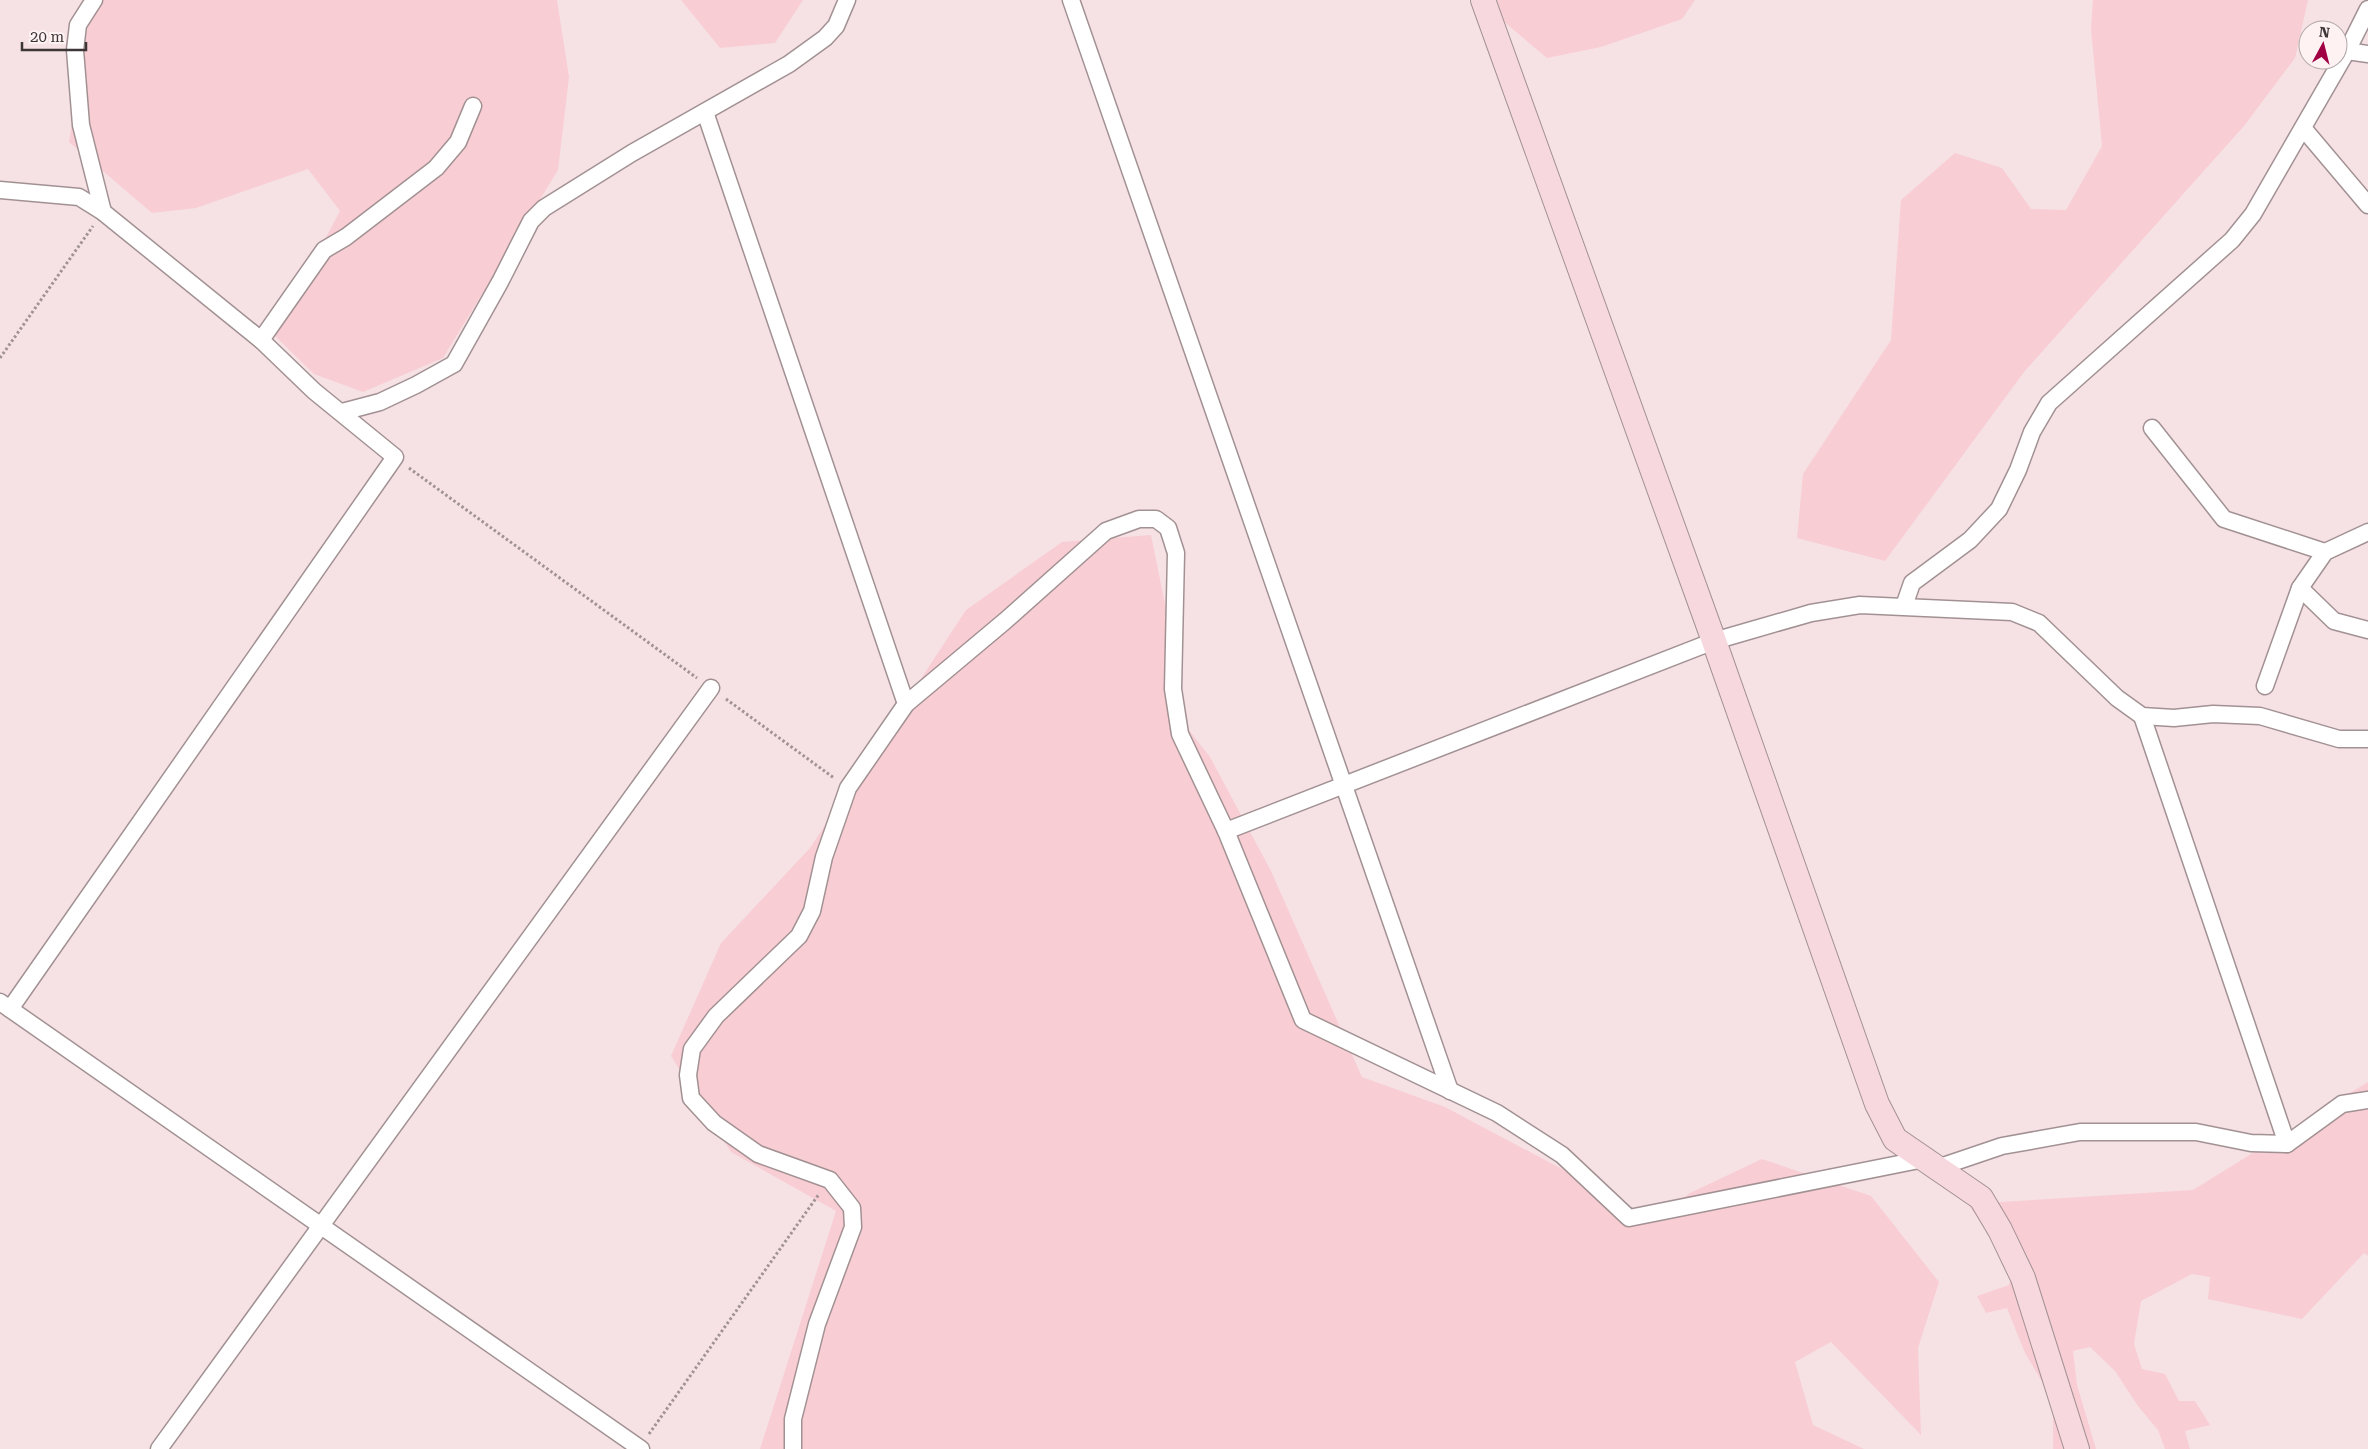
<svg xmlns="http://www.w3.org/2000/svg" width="2368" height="1449" font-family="'Roboto Serif',serif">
<rect width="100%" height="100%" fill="#f6e2e5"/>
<g fill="#f8cdd3">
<polygon points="92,0 557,0 569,77 558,170 443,358 363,392 314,374 274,335 340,211 308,169 196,208 152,213 69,142"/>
<polygon points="681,0 803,0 775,43 720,48"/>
<polygon points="1478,0 1695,0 1682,19 1601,47 1547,58"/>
<polygon points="2093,0 2308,0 2295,58 2244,126 2024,372 1885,561 1797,538 1803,474 1891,340 1901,200 1955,153 2002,168 2031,209 2066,210 2102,146 2091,29"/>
<polygon points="1151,535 1170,629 1170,706 1210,757 1271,871 1362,1077 1445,1107 1564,1170 1653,1221 1690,1193 1762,1159 1871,1196 1939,1282 1918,1348 1921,1435 1831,1342 1795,1362 1813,1425 1864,1449 760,1449 836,1211 731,1152 671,1056 721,943 810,848 966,610 1062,542"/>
<polygon points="2368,1082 2368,1256 2364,1253 2302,1319 2208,1299 2210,1277 2192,1274 2141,1301 2134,1344 2142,1369 2165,1374 2179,1401 2195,1401 2210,1425 2185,1431 2190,1449 2165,1449 2158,1430 2138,1406 2115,1371 2090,1347 2073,1351 2077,1385 2096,1449 2053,1449 2053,1400 2025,1353 2007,1308 1986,1313 1977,1296 2009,1285 2013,1267 1968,1204 2193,1190"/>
</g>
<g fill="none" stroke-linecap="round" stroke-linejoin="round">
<g stroke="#a29193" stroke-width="19">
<g id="street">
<polyline points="94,0 78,25 75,50 81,125 103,212"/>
<polyline points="1071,0 1450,1091"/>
<polyline points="2347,51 2368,54"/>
<polyline points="705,112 906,704"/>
<polyline points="2303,128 2368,205"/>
<polyline points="0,190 79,197 103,212 261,340 314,391 395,457 10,1009"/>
<polyline points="261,340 324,250 346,237 436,168 458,142 473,106"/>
<polyline points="342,412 380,402 416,385 454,364 500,282 531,221 544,208 632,153 789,64 825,38 836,26 847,0"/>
<polyline points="2152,428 2224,519 2325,552"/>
<polyline points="2300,588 2334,621 2368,630"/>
<polyline points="1904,606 1912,583 1970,540 1999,509 2018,470 2032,432 2049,403 2232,240 2253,214 2347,51 2368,9"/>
<polyline points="2265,686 2300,588 2325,552 2368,532"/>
<polyline points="2142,716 2287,1144"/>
<polyline points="1226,831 1714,641 1811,613 1860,605 2012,612 2039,623 2117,698 2142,716 2174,718 2213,714 2260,716 2339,739 2368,739"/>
<polyline points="0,1002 641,1449"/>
<polyline points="1937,1168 2002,1146 2080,1132 2196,1132 2251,1143 2287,1144 2342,1104 2368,1100"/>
<polyline points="159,1449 711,688"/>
<polyline points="793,1449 793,1419 817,1324 853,1227 852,1208 830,1180 758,1154 714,1123 691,1098 688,1075 692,1049 716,1016 799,936 812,911 824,857 848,788 906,704 1005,621 1106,531 1139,519 1156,519 1168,528 1176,553 1173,689 1180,734 1226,831 1303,1020 1497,1113 1562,1155 1629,1218 1924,1159"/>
</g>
</g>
<g stroke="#a29193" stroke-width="26">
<polyline id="secondary" points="1483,0 1714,641 1877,1104 1895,1139 1981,1198 2000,1230 2023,1278 2077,1449"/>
</g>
<g stroke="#a09295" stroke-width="3" stroke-dasharray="2.5 2.5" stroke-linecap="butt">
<polyline points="0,358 93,226"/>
<polyline points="409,468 697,678"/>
<polyline points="726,699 834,778"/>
<polyline points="649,1434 819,1194"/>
</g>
<use href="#street" stroke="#fff" stroke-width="16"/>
<use href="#secondary" stroke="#f7d8df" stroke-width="24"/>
</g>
<g transform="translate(2323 45) rotate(7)"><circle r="24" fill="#fef2f3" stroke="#b1a7a8"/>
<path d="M0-4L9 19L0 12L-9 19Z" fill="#9f0143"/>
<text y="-8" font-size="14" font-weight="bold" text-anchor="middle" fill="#3d3637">N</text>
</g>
<path d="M22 42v8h64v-8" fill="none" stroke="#3d3637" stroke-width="2.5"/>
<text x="30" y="42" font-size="15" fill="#3d3637" stroke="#fef2f3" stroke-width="4" paint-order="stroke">20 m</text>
</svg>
